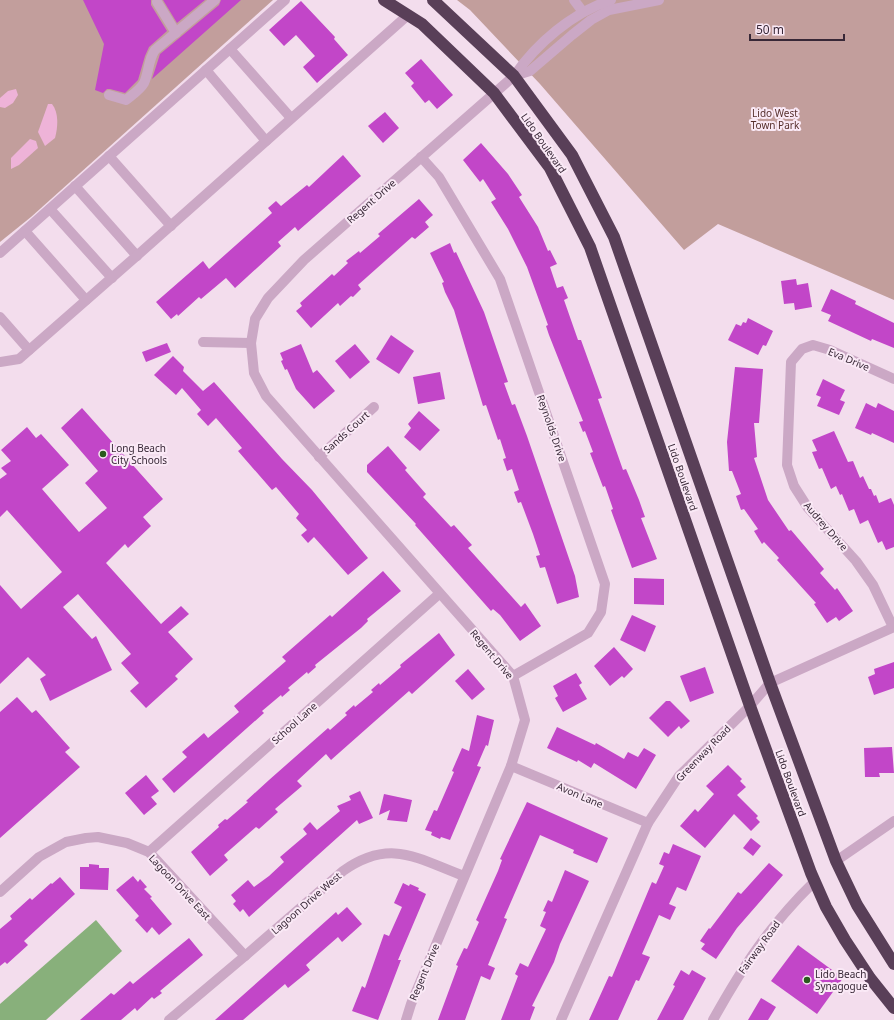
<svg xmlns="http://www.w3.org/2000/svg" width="894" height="1020" font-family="'Noto Sans',sans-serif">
<rect width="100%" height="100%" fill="#f3dded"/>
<g fill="#c29e9c">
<polygon points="0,0 273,0 31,217 0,242"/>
<polygon points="457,0 894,0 894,300 718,224 684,250 540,84 470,10"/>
</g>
<g fill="#eeb3d8">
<polygon points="16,89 18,95 13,103 5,108 0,107 0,98 8,91"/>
<path d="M 48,104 L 52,104 C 59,113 58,127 55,138 L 45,146 L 38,132 Z"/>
<polygon points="30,139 36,141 38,148 19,165 11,169 11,158"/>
</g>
<polygon fill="#88b07b" points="96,920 122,951 46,1020 0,1020 0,1004"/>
<g fill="#c246c8">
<polygon points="83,0 151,0 151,5 167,31 149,47 145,56 138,80 125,93 110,89 107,89 103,93 95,90 104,44"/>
<polygon points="163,0 205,0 177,23"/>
<polygon points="221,0 241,0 152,79 160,54 219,5"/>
<polygon points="301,1 335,37 334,39 348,55 317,83 303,67 315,56 296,35 284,46 269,30"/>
<polygon points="421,59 453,95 437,109 429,100 425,103 411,86 414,83 405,73"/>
<polygon points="385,112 399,128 383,143 368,126"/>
<polygon points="481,143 508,174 522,195 519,197 538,227 548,251 550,250 557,264 550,267 557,288 563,286 568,298 564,300 578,340 581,340 602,398 598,399 623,470 626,469 639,500 645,517 641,518 657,559 632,568 611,510 613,509 605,486 603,487 590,453 593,452 585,431 583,432 579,422 583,421 549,335 546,326 548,325 527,267 508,229 491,202 496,199 483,179 480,182 463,160"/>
<polygon points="343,155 361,176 298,231 295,227 278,242 281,246 235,288 226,278 201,299 199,297 178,316 177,314 171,319 156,302 203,261 209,269 272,213 268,208 276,201 281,206 307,185 309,187"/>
<polygon points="419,199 433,215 425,222 429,227 415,239 412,237 358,285 361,289 353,297 351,296 340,306 338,303 311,328 296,311 302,306 300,303 332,274 334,276 348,263 346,261 359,251 360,253 380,236 378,234"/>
<polygon points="450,243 454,253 456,252 484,312 508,382 504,383 512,405 515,404 527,436 575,576 579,597 557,604 545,567 540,568 536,556 540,555 533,534 521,502 518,503 514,492 519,490 512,469 507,471 503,459 506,458 500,439 498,440 486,405 483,406 454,310 445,292 442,283 444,282 430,253"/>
<polygon points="796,279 797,285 808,283 812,307 795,310 794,303 784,304 781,281"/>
<polygon points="831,289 856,301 855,304 894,323 894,348 872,339 871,341 828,321 831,315 821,311"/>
<polygon points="748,318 773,331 766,346 763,345 758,355 728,340 736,324 741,326 743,322 746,323"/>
<polygon points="391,335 414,351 399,374 376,359"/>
<polygon points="167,343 171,352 146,362 142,352"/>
<polygon points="301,344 313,373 317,370 335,391 314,409 296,389 287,369 285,370 281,361 283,360 280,353"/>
<polygon points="355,344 370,362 350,379 335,361"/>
<polygon points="173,356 184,367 183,371 203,391 214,382 282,459 312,490 368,558 348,575 314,537 308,543 301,535 307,530 296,518 299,514 276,487 272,490 238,451 242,448 216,418 208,426 197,414 201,410 182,388 176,395 154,375"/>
<polygon points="735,367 763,369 759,423 754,423 757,457 754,458 768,500 789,531 791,530 824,569 820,573 835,590 837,588 853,611 839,621 836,617 827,623 814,604 816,603 777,560 779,558 764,542 762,544 754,531 758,529 744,509 741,510 736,496 741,494 732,471 729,471 727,442"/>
<polygon points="440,372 445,399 418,404 413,377"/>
<polygon points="823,379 845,390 840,400 845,402 839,415 817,406 821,397 816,395"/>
<polygon points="866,403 876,408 878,403 894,411 894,443 872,433 871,435 855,428"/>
<polygon points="82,408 163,499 143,517 151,526 128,548 125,544 106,563 161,624 181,606 189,614 168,632 193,659 175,676 178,679 146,708 130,691 139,683 121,663 131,654 78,594 63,607 92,639 96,636 112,670 50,701 40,679 46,675 28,657 0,684 0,585 21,609 62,572 7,510 0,517 0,479 7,474 1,468 11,461 1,450 27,427 36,438 41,434 69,465 42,489 79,532 107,508 85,483 98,471 61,428"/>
<polygon points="419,411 440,430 420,451 404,437 411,428 408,424"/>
<polygon points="834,431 848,462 853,461 860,478 863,476 869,489 871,489 874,496 876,495 879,503 891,498 894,505 894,547 886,550 882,541 878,543 868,520 860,524 854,509 849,511 842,494 840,495 836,486 831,489 822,468 819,469 812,452 817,451 812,440"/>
<polygon points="388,446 407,468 405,470 426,494 423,497 451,527 454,525 472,545 468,548 521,607 525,603 541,626 520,641 500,615 493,609 491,611 415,525 416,524 367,472 367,465"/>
<polygon points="383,571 401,591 367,619 368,621 361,628 315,665 316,667 308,674 307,672 288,688 290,690 282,697 281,695 262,711 264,713 174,793 162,779 187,757 182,752 204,733 208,738 239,712 234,706 286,661 282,657 330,615 332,617"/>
<polygon points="634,578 664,579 664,605 634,604"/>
<polygon points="632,615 656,626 645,652 620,640"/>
<polygon points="439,633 455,655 412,694 409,691 331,760 326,754 311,768 297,781 302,786 275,809 278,812 259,829 256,827 224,855 228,860 210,876 191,852 219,827 218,825 225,819 227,820 248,802 246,801 269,780 328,728 330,730 347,715 345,713 354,705 355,707 373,692 371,690 379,683 380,685 401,667 400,665"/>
<polygon points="614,647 633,669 624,678 622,676 610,686 594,666"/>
<polygon points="894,662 894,688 874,695 868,677 875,674 874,669"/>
<polygon points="705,667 714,693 690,702 680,676"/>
<polygon points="468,669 485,689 472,700 455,681"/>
<polygon points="576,673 582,683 579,685 587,699 563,712 555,698 558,696 553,686"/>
<polygon points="17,697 32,713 36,710 70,748 65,752 80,767 0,838 0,712"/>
<polygon points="666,701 670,701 690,721 681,729 679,726 668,737 649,718"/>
<polygon points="477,715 494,720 488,746 486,745 477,766 481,767 450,840 441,837 440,839 431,835 432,832 425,830 434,810 437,811 454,772 452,771 462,748 469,751"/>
<polygon points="557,727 595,745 596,743 624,759 628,752 638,757 644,748 656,755 636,789 594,763 591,768 578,760 577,762 547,748"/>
<polygon points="892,747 894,773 879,773 880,777 865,777 864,748"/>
<polygon points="728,765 742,779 740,781 746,787 737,795 758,816 756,818 760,822 751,831 734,814 705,848 680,826 695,809 698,812 714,794 706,786"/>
<polygon points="146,775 159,791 151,797 157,804 144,815 125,793"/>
<polygon points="360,791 373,818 359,824 357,820 249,917 243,909 240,912 233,904 236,901 231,895 248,880 254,887 269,876 284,862 280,857 307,834 303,829 310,822 317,830 340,811 337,806 351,800 349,796"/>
<polygon points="384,794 412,800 407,822 387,820 390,810 379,815"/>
<polygon points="527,802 608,838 597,863 573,853 574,850 540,835 504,918 507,919 488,965 495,968 490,980 481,976 465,1020 438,1020 458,966 456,965 464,948 467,949 479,922 476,920 498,871 502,860 500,859"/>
<polygon points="751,838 761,846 753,856 743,848"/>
<polygon points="673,844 701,856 686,891 677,887 669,904 676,907 670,920 659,915 642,954 650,957 639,981 636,980 618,1020 589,1020 609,976 612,977 652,882 656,884 664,866 659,864 664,852 669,854"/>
<polygon points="769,863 783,875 737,928 716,959 701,949 705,944 700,941 709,928 710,929 738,892 741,894"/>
<polygon points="89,864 99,865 99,868 109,868 108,890 80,889 80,867 89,867"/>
<polygon points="565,870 589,881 560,944 554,962 532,1006 535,1007 530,1020 501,1020 518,976 515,974 520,963 528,967 546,929 540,926 546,912 543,911 548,900 552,902"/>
<polygon points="133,876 138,882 140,879 147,887 144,889 152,897 150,898 172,924 159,935 152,927 147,933 135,920 139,916 116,890"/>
<polygon points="60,877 75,894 24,941 28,945 7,964 5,962 0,966 0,929 12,919 10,916 30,898 32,900 51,883 52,884"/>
<polygon points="403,883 409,886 410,884 419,888 418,890 426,894 398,960 401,960 378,1020 352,1011 362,986 365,988 384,934 389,936 402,907 394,903"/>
<polygon points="347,907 362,924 342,942 338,937 306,965 310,970 288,988 285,984 243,1020 215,1020 336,912 338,915"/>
<polygon points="189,938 203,955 160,991 162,993 154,999 152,997 137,1011 135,1008 121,1020 80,1020 111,993 114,995 130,981 133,984"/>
<polygon points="798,945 843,978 817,1014 771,981"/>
<polygon points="681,970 689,975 692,970 706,978 683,1020 657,1020 675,986 673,985"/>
<polygon points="761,998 776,1007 768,1020 748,1020"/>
</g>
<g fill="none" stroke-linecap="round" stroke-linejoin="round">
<g stroke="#cba8c5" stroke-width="10">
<polyline points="574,0 583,12"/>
<polyline points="157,2 176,33"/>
<polyline points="230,49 291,118"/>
<polyline points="206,70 266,141"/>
<polyline points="514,76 530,71 572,35 591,20 609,10 659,0"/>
<path d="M 109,95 L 126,100 C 132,95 140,90 144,83 C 149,72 148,60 155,50 L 215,0"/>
<polyline points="109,156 171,226"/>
<polyline points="421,157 439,177 500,279 605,584 601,612 588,633 513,676"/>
<polyline points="75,186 137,256"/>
<polyline points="50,209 112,278"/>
<polyline points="25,231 86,300"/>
<polyline points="0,253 285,0"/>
<polyline points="0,317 29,350"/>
<polyline points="203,342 251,343"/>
<polyline points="0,362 19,359 140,253 408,15"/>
<polyline points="319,457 374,407"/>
<polyline points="893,627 873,585 856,561 808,508 794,486 787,465 791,362 802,349 813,345 830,350 894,379"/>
<polyline points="511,766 648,823"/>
<polyline points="149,852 439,594"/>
<polyline points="836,861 894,821"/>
<polyline points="0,892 39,857 66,842 86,838 98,837 127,843 149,852 245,956"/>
<path d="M 169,1020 L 245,956 L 343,871 C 390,838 416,858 464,876"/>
<path d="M 406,1020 L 411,1004 L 511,766 L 525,720 L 513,676 L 266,396 L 254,373 L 251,343 L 255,319 L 268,298 L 304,260 L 514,76 C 537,43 572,13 611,0"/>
<polyline points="561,1020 648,823 679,776 750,706 770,683 894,627"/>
<path d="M 713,1020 C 743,966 770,925 814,882"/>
</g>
<g stroke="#593f58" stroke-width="12">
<polyline points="384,0 422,24 494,93 550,168 590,247 750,706 811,873 826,907 845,940 870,978 894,1008"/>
<polyline points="433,0 514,76 572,155 614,237 770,683 836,861 857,905 894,964"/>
</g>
</g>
<g fill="#2a5a1d" stroke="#fae9f6" stroke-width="1.5">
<circle cx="103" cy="454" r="4"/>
<circle cx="807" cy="980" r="4"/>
</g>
<g text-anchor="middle" stroke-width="4" stroke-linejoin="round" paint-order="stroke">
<g font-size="10" fill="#562f2c" stroke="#fae9f6">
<text x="775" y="117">Lido West<tspan x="775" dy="12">Town Park</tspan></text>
</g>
<g font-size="10" fill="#382837" stroke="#fae9f6">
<text transform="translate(544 143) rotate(55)" y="4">Lido Boulevard</text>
<text transform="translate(371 201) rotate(-41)" y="4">Regent Drive</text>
<text transform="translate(849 359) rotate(23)" y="4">Eva Drive</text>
<text transform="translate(552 428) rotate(71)" y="4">Reynolds Drive</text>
<text transform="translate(346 432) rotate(-42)" y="4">Sands Court</text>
<text transform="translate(683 477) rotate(71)" y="4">Lido Boulevard</text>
<text transform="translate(826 526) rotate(49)" y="4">Audrey Drive</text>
<text transform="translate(492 654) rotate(50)" y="4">Regent Drive</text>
<text transform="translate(294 723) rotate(-42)" y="4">School Lane</text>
<text transform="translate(703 753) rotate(-46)" y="4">Greenway Road</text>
<text transform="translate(791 783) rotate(70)" y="4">Lido Boulevard</text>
<text transform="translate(580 795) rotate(23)" y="4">Avon Lane</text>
<text transform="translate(180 887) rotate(47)" y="4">Lagoon Drive East</text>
<text transform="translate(306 903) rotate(-41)" y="4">Lagoon Drive West</text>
<text transform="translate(759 947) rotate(-54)" y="4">Fairway Road</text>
<text transform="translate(424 972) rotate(-67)" y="4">Regent Drive</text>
</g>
<g font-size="10" fill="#382837" stroke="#fae9f6" text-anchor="start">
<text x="111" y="452">Long Beach<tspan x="111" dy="12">City Schools</tspan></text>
<text x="815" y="978">Lido Beach<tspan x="815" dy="12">Synagogue</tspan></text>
</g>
</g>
<path d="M750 34v6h94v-6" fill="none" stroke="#382837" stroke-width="2"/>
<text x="756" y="34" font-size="12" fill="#382837" stroke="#fae9f6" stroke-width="3" paint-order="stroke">50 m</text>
</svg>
